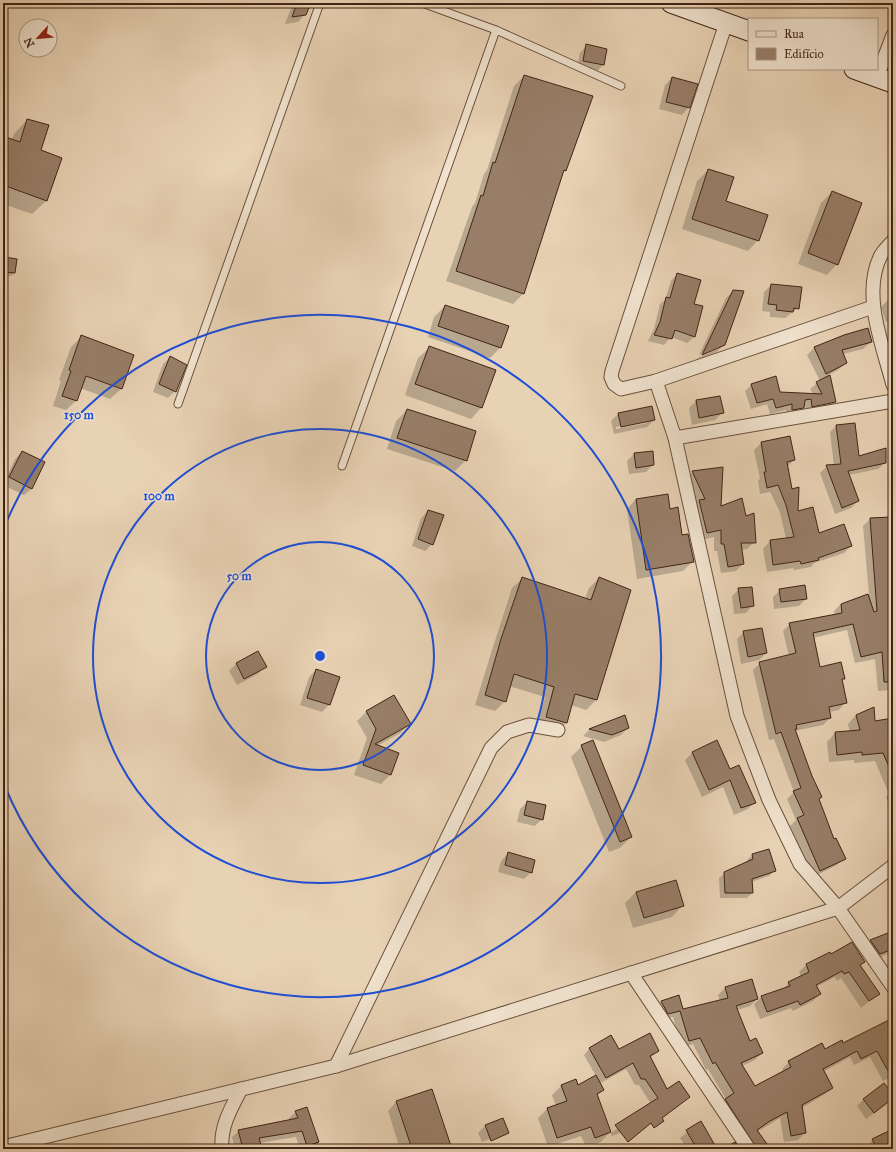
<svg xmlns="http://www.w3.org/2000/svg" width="896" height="1152" font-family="'IM FELL Great Primer',serif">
<rect width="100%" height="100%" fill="#e8d2b4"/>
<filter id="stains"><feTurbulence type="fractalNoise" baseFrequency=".005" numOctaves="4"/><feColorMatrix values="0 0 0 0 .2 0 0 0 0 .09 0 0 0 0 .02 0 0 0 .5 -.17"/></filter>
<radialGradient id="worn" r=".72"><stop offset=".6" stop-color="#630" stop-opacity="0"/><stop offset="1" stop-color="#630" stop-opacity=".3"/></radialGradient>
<g fill="#0003" fill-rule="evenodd">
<polygon points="293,3 309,3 305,14 298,22 285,24"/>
<polygon points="587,45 603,65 596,72 577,68 580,53"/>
<polygon points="524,76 565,170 562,174 523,294 513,304 446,281 472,207 475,203 484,174 487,170 514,86"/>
<polygon points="672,78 689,107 682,115 659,109 665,85"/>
<polygon points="27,120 40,150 61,158 46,201 32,214 3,204 3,137 12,140 14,134"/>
<polygon points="708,170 725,202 758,240 748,251 682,229 697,181"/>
<polygon points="832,192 837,264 827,275 798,264 821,203"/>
<polygon points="893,203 893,219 889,218"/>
<polygon points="4,258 14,273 11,276 3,275"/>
<polygon points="677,274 692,305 701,307 694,337 687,343 671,337 664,345 648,341 654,329 660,304 665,300 671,281"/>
<polygon points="771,285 798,308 785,318 770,317 770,312 762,311 764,292"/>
<polygon points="733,291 724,344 717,352 696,360 698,358 720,348 720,346 699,355 726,298"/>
<polygon points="893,298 893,329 889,321 886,322 881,307 888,300"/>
<polygon points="445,306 501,347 490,358 428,337 434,317"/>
<polygon points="844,336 871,342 863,349 843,354 846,363 838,370 829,375 835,402 829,408 806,412 805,404 797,414 786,416 786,410 770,414 767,404 751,409 745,391 751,385 780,393 813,394 810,389 820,381 807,355 814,348"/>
<polygon points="81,337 133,356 121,389 110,399 80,388 77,400 66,410 53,406 61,381 59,380 71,347"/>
<polygon points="429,348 494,371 481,408 471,419 405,395 418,358"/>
<polygon points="170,357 175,391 168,398 153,392 163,364"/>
<polygon points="696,401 722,413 715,420 692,425 689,408"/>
<path d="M 651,407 L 654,420 L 647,427 L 614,434 L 611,421 L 618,414 ZM 647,421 L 647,423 L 616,429 L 616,427 Z"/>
<polygon points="407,410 466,460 455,471 387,449 396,421"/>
<polygon points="836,426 858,457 885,463 878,469 849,475 858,501 851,508 835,514 820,473 827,466 834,466 830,432"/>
<polygon points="761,443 794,460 787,467 797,512 818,534 851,546 844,553 814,563 811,567 794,570 793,568 767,572 763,549 770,541 786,539 780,512 770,492 760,494 758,480 760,479 754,450"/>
<polygon points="22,452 32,488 24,495 3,485 15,459"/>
<polygon points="634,454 653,465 646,472 629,474 627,461"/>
<polygon points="693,472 720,507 745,517 754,542 747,549 741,550 743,564 736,571 721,573 717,551 714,551 714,537 700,540 692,508 697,503 686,479"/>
<polygon points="636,499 669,510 693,561 683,571 637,579 627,509"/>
<polygon points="428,511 432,544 425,551 412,546 421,518"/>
<polygon points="870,519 893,555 893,692 891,693 891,690 878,691 875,659 855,663 847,630 813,638 819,668 844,678 841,681 845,703 839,710 829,712 830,718 823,725 794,731 833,840 844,859 837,865 813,877 790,826 796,820 787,799 794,792 774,739 769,740 753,670 760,663 789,656 783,631 790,624 835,615 834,611 841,604 869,595 863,526"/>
<polygon points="523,578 585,599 589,588 599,578 596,700 586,710 571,705 566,723 556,733 537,728 545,697 509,686 505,701 495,711 475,705 492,650 512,588"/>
<polygon points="739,589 753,605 746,613 734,614 732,596"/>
<polygon points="780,590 806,599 799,606 774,609 773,597"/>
<polygon points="744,632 766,653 759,660 741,664 737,639"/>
<polygon points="258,652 265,667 258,674 237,685 229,671 236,664"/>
<polygon points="316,670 329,705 322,712 300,705 309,677"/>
<polygon points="367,711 409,724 400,733 377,746 390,775 381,784 354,775 367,738 357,721"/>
<polygon points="856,715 874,722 893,719 893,806 890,807 886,797 889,794 875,761 854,763 854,760 829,762 827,742 835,733 850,732 848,724"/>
<polygon points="624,717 628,728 621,735 604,742 583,736 589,730"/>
<polygon points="716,742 730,771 755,802 748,809 734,815 723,787 702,797 685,760 692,753"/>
<polygon points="582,746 631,837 620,848 609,852 571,757"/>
<polygon points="527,802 542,819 535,826 517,822 520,809"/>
<polygon points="768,850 774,871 769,876 751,882 752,893 747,898 720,898 719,878 725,873 748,863 747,860 752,855"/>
<polygon points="508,853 531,872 524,879 498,872 501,861"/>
<polygon points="675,881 682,906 672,917 633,928 625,903 636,892"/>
<polygon points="892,933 893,951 873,961 864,948 871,941"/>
<polygon points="829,953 831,956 864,962 860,966 878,994 861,1008 841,978 837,981 835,977 816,987 820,994 813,1001 793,1011 791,1008 760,1019 754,1004 762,997 782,990 789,983 801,977 799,972 806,965"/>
<polygon points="751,980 757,999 750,1006 737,1010 750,1042 762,1053 755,1060 742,1066 755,1087 784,1072 782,1069 789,1062 843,1044 893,1019 893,1076 883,1081 870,1057 854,1065 850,1057 823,1072 832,1088 825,1094 802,1108 805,1133 798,1140 784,1142 780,1118 757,1132 766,1144 761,1149 747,1149 719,1106 726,1099 708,1069 706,1070 693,1044 682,1048 673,1017 661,1020 655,1008 662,1001 683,1010 720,1001 718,995 725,988"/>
<path d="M 590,1048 L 658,1051 L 650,1058 L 667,1090 L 688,1097 L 664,1116 L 612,1136 L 610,1132 L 601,1142 L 586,1147 L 581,1136 L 548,1147 L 538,1118 L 547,1109 L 556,1106 L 552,1095 L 561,1086 L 576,1081 L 578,1086 L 596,1076 L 584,1055 ZM 626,1069 L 635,1085 L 639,1085 L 651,1104 L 611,1133 L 597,1096 L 603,1090 L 599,1084 Z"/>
<polygon points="431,1091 449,1149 400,1149 388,1111 396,1102"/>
<polygon points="893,1096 887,1104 866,1119 857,1106 864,1099"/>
<polygon points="306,1108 320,1149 300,1149 296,1137 259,1143 259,1149 235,1149 232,1137 239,1131 290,1120 289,1118 296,1112"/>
<polygon points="502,1119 499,1136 482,1142 478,1133 485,1126"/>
<polygon points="700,1122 716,1149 687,1149 680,1138"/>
<polygon points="893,1131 893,1149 867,1149 866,1147 873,1140"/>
<polygon points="501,1145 503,1149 495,1149"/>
</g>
<g fill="#987e68" stroke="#412415">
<polygon points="297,3 311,3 306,15 292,17"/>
<polygon points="586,44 607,49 604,65 583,61"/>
<polygon points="524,75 593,96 566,171 564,170 524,294 456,271 481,195 483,196 493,162 495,163"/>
<polygon points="672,77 698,84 690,108 666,102"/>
<polygon points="27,119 49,125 41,150 62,158 47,201 3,185 3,136 20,142"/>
<polygon points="708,169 734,177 726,201 768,215 759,241 692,219"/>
<polygon points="832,191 862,203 838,265 808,253"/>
<polygon points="4,257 17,259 15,273 3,272"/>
<polygon points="677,273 701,280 694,304 703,306 695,337 675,330 672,339 654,335 660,322 666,297 670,298"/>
<polygon points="771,284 802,287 799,309 794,308 793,312 776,310 777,305 768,304"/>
<polygon points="733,290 744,291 725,345 702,355"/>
<polygon points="445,305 509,326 501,348 438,326"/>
<polygon points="868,328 872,342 842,350 847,363 826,374 814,347 844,335"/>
<polygon points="81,335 134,355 122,389 86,376 77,401 62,396 71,371 69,370"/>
<polygon points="429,346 496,370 482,408 415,384"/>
<polygon points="170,356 187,365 176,392 159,384"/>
<polygon points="830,375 836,402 812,407 811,399 805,400 804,408 792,410 792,404 776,408 773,399 757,403 751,384 776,376 780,392 822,394 816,382"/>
<polygon points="720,396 724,413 699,418 696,400"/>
<polygon points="652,406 655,420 621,427 618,413"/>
<polygon points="407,409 476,431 467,461 397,438"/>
<polygon points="855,423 859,456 886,448 886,463 848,471 859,501 842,508 826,465 841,464 836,425"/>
<polygon points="790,436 795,460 787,462 792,489 799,487 798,511 813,507 819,533 844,524 852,546 818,558 819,560 801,564 800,561 773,565 770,540 794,537 786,505 778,485 767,488 764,472 766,472 761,442"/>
<polygon points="22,451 45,462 32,489 9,477"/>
<polygon points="653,451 654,465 636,468 634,453"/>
<polygon points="723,467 721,506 742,498 746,516 754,513 756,543 741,543 744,564 728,567 724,544 721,544 721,530 707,533 699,500 705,499 692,471"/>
<polygon points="668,494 670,509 678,507 682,535 688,534 694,562 646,570 636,499"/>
<polygon points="428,510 444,515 433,545 418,539"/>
<polygon points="891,517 893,543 893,682 884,682 882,652 861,657 853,624 813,633 820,667 841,662 845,679 842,679 847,703 829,707 831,718 796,725 797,729 795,729 812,776 822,797 819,799 834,839 836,838 846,859 820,871 797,818 804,815 793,791 801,788 781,732 776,734 759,662 796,653 789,623 842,613 841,604 868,594 874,612 877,611 870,518"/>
<polygon points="522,577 591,600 599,577 631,590 597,700 575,694 567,723 546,717 554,687 545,684 514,674 506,702 485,695 501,639"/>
<polygon points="805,585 807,599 781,602 779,589"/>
<polygon points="752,587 754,606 741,608 738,588"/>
<polygon points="762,628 767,653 748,657 743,631"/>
<polygon points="258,651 267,667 244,679 236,663"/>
<polygon points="316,669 340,677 330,705 307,698"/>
<polygon points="394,695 411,724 375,744 399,753 391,775 363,765 376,729 366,711"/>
<polygon points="874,707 875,721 893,718 893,776 883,753 862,755 862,752 837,755 835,732 860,730 856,715"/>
<polygon points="625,715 629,728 612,735 589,729"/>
<polygon points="593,740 632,837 620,842 581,745"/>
<polygon points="717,740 730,769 739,765 756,803 741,808 730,780 709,790 692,752"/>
<polygon points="527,801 546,805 543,820 524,815"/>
<polygon points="769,849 776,871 752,879 753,893 725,893 724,872 753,859 752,854"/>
<polygon points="508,852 535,860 532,873 505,865"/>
<polygon points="676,880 684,906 644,918 636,892"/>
<polygon points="893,931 893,949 880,954 870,940"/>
<polygon points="852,942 865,962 860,965 880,994 869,1001 849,972 844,974 842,971 816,985 821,994 800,1005 798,1001 767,1012 761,996 790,986 788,982 809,972 806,964 830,952 831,954"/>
<polygon points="752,979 758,999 736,1006 750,1041 756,1038 763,1053 741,1063 755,1086 791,1067 788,1061 822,1043 825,1049 842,1040 843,1043 893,1018 893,1080 877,1051 861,1059 857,1051 823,1069 833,1088 802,1105 806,1133 791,1136 787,1112 770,1121 757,1130 767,1144 761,1149 757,1149 725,1099 734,1093 715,1062 713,1064 700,1038 689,1041 680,1011 668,1014 661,1001 679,995 683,1009 728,998 725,987"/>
<polygon points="650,1033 659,1051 650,1056 667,1089 679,1081 690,1097 662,1118 664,1121 654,1128 651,1123 628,1142 615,1125 658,1098 645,1079 641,1079 633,1063 606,1078 589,1048 611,1035 619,1049"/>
<polygon points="596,1075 604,1090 597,1094 611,1132 595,1138 591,1127 557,1138 547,1108 567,1101 561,1085 576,1079 578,1085"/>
<polygon points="884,1083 893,1095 893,1098 874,1113 863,1099"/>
<polygon points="432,1089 452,1149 412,1149 396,1101"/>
<polygon points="307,1107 319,1142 307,1146 302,1131 259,1138 262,1149 243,1149 238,1130 298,1118 295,1111"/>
<polygon points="503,1118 509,1133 491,1141 485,1125"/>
<polygon points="701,1121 717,1149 697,1149 686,1130"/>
<polygon points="893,1129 893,1149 877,1149 872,1139"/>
<polygon points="735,1142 739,1149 723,1149"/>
</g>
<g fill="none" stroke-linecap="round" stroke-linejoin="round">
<g stroke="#6b503d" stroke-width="9">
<g id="lane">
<polyline points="422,3 496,30 621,86"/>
<polyline points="178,404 320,3"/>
<polyline points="342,466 496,30"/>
</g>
</g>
<g stroke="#6b503d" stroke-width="15">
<g id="street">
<polyline points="726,23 612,371 611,377 614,384 621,389 656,381 873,307"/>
<polyline points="877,77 893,35"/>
<path d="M 893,241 C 889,245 884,250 881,255 C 861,294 883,346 893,385"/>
<polyline points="656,381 675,438 737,716 769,800 800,864 838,908 893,987"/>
<polyline points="675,438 893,401"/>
<polyline points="631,973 749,1149"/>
<polyline points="336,1066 491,748 507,732 529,725 558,730"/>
<polyline points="3,1147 336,1066 838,908 893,866"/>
<path d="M 222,1149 C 220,1127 231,1108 241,1089"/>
</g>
</g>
<g stroke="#412415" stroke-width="21">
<g id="secondary">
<polyline points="671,3 749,31"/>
<polyline points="854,69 893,83"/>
</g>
</g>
<use href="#lane" stroke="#f0e2ce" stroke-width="7"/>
<use href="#street" stroke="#f0e2ce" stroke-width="13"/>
<use href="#secondary" stroke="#f0e2ce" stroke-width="19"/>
</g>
<g fill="none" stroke="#1d4ed8" stroke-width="2">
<circle cx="320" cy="656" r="114"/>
<circle cx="320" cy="656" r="227"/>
<path d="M4 528A341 341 0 1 1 4 784"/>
</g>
<circle cx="320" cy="656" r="6" fill="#1d4ed8" stroke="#f0e2ce" stroke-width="2"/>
<g font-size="12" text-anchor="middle" font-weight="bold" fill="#1d4ed8" stroke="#f0e2ce" stroke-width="3" stroke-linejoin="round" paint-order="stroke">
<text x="79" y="419">150 m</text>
<text x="159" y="500">100 m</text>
<text x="239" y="580">50 m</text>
</g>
<rect width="896" height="1152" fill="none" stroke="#e8d2b4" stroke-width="16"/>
<rect x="4" y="4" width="888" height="1144" fill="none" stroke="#412415" stroke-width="2"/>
<rect x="8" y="8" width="880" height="1136" fill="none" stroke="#412415"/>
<rect x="748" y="18" width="130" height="52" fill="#f0e2ce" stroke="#aa9684"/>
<rect x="756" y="31" width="20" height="6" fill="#f0e2ce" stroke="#aa9684"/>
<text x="784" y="38" font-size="12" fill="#412415">Rua</text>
<rect x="756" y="48" width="20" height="12" fill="#987e68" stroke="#aa9684"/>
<text x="784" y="58" font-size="12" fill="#412415">Edifício</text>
<g transform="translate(38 38) rotate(243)"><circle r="19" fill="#f0e2ce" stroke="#aa9684"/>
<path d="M0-3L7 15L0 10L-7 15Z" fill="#8f2418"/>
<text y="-6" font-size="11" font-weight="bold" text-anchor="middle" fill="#412415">N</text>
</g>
<rect width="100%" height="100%" filter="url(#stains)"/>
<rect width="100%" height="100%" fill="url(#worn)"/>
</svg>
